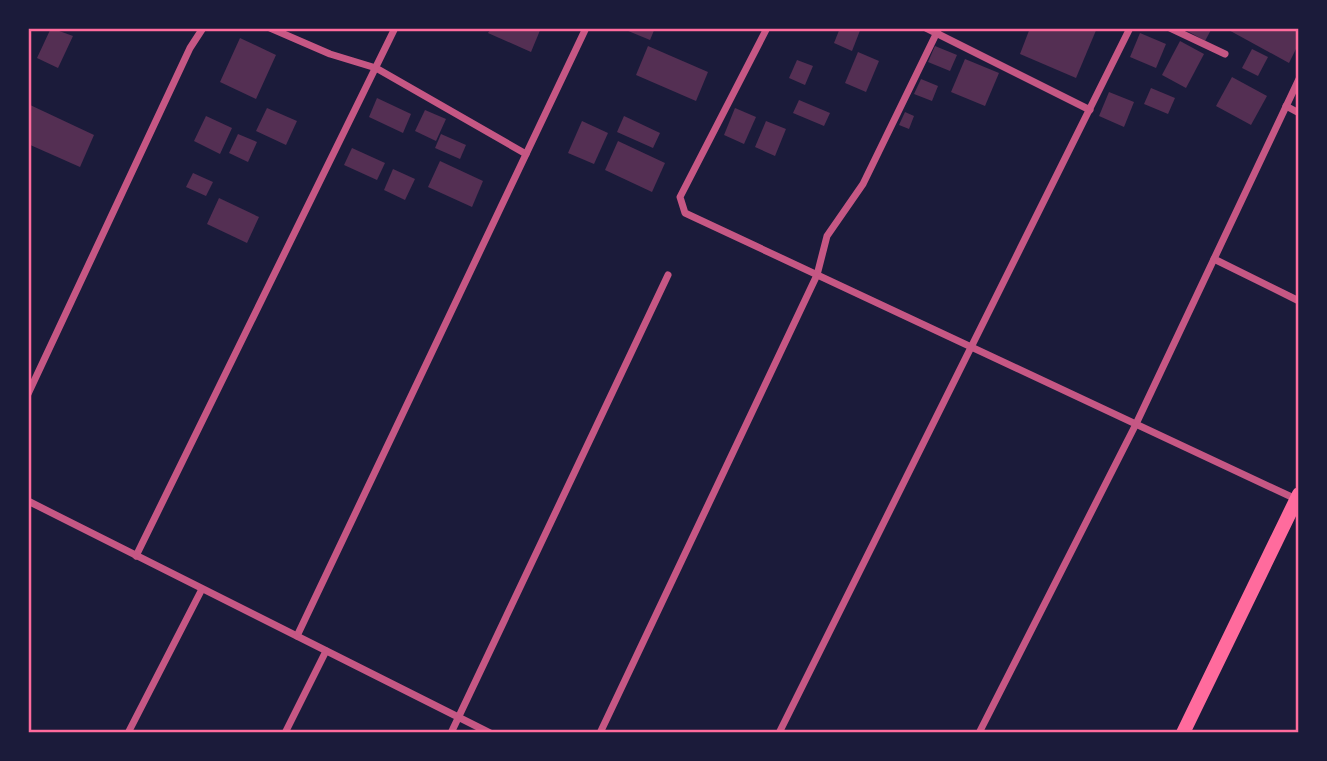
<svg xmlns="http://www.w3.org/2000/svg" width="1327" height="761" font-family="'Space Grotesk',sans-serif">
<rect width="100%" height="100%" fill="#1b1b3a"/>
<g fill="#542f53">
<polygon points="51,28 73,36 58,68 37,58"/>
<polygon points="491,28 541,28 531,52 488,33"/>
<polygon points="621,28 655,28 650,40"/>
<polygon points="840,28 861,28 852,51 834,43"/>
<polygon points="1030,28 1097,28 1076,78 1020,54"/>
<polygon points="1182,28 1212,28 1205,41"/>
<polygon points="1225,28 1299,28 1299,43 1289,63"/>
<polygon points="1140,33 1166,44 1156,68 1130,57"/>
<polygon points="240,38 276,55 256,99 220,82"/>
<polygon points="1180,41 1204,54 1186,88 1162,75"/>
<polygon points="648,46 708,72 696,101 636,75"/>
<polygon points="935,46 957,55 950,71 928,62"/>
<polygon points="1252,49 1268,57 1258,76 1242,68"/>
<polygon points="858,52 879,61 866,92 845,83"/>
<polygon points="965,59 999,73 985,106 951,92"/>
<polygon points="797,60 813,66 805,85 789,78"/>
<polygon points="1232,77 1267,96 1251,125 1216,106"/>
<polygon points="921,79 938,86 932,101 914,94"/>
<polygon points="1151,88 1175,98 1168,114 1144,104"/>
<polygon points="1109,92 1134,102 1124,127 1099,116"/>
<polygon points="377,98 411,114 403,133 369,117"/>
<polygon points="799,100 830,113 824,126 793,113"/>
<polygon points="28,104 94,135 80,167 28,144"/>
<polygon points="267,108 297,121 286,145 256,131"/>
<polygon points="735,108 756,117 744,144 724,135"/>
<polygon points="425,110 446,119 436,141 415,131"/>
<polygon points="905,112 914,116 909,129 899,125"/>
<polygon points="206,116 232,128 220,154 194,141"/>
<polygon points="624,116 660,133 653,148 617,132"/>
<polygon points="582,121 608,133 594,164 568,153"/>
<polygon points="766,121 786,129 775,156 755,147"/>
<polygon points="238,134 257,142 248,162 229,153"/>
<polygon points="441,134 466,145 460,159 435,148"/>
<polygon points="618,141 665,163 652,192 605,170"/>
<polygon points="352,148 385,163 377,180 344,165"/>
<polygon points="440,161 483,181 472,207 428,187"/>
<polygon points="393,169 415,179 405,200 384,190"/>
<polygon points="193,173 213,182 206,196 186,187"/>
<polygon points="219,198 259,217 247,243 207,224"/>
</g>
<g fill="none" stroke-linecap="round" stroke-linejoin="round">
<g stroke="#c65784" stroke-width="7">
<polyline points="270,28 330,54 376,68 526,154"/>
<polyline points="767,28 680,197 685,213 1296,499"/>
<polyline points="926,28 1090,110"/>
<polyline points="1170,28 1225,54"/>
<polyline points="1286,106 1299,113"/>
<polyline points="1214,259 1299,301"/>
<polyline points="28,394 190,48 203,28"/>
<polyline points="28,501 490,733"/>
<polyline points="136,556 395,28"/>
<polyline points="297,636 586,28"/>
<polyline points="128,733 202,589"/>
<polyline points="285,733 326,651"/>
<polyline points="451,733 668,275"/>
<polyline points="600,733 817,275 827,236 863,184 939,28"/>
<polyline points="779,733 1130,28"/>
<polyline points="979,733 1136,424 1299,79"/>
</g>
<polyline stroke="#ff6b9d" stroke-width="14" points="1183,733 1299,494"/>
</g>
<rect width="1327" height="761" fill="none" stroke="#1b1b3a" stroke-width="60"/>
<rect x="30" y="30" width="1267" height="701" fill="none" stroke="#ff6b9d" stroke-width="2.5"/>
</svg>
